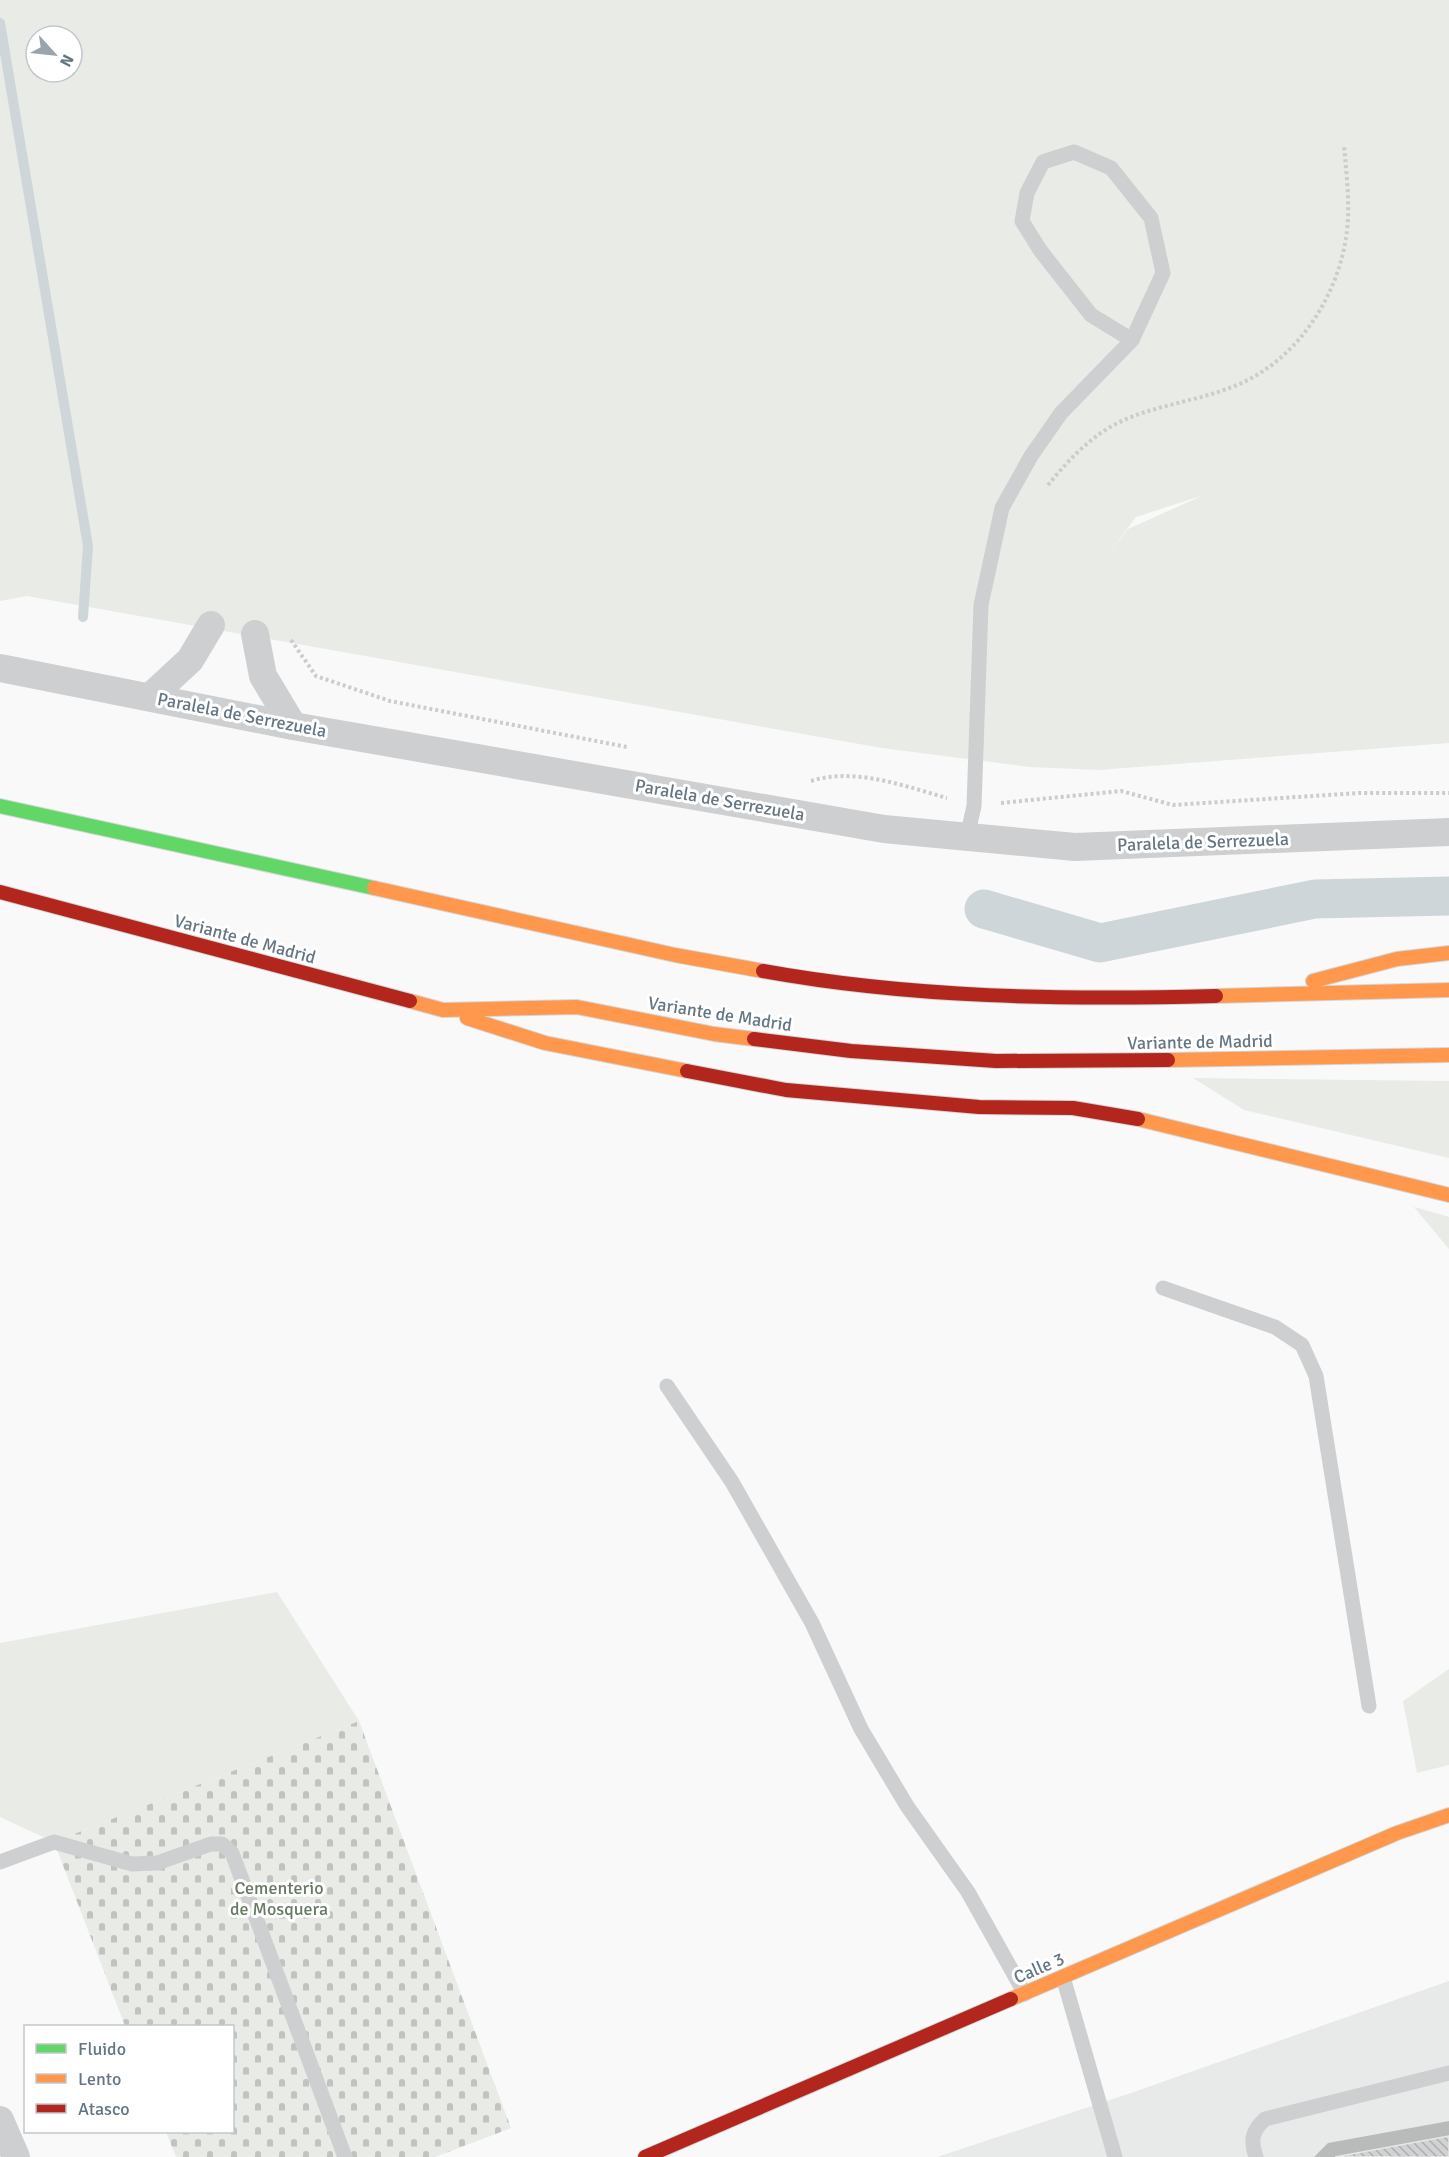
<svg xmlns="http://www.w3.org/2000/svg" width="1449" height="2157" font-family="Signika,sans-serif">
<defs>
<pattern id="cemetery-stones" width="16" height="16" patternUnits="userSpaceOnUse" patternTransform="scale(1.5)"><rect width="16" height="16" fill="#e8ebe6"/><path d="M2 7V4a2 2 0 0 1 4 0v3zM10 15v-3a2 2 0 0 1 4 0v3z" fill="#c0c3c0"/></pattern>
<pattern id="building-back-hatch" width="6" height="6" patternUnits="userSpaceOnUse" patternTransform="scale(1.5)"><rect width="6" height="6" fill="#d0d2d3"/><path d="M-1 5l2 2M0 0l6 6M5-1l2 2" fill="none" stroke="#acafb1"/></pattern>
</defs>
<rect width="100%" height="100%" fill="#f9f9f9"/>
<polygon fill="#e8e9e9" points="1449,1981 1449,2157 937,2157 1131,2093"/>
<g fill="#e8ebe6" fill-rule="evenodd">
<path d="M 0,0 L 1449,0 L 1449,743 L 1099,770 L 1030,767 L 882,748 L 27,596 L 0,601 ZM 36,36 L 72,36 L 72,72 L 36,72 ZM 1204,495 L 1128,529 L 1107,556 L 1136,517 Z"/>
<polygon points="1193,1078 1449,1081 1449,1158 1244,1110"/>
<polygon points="1414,1207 1449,1217 1449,1249"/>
<polygon points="277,1592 359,1721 54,1842 0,1817 0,1643"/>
<polygon points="1449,1669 1449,1765 1417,1773 1403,1701"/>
</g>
<polygon fill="url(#cemetery-stones)" points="359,1721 511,2128 435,2157 176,2157 166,2132 232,2132 232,2026 125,2026 54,1842"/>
<polygon fill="#0003" points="1449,2121 1449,2157 1314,2157 1328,2143"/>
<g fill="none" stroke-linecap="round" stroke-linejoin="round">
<polyline stroke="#ced6d9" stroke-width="10" points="0,23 88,546 83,617"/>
<polyline stroke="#ced6d9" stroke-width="39" points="984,909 1100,943 1315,899 1449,896"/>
</g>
<polygon fill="url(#building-back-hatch)" stroke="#e8e8e8" stroke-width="1.5" points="1449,2136 1449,2157 1335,2157"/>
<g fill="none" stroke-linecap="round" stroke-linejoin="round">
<g stroke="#d5d6d7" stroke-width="16">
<polyline id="fast" points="0,806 374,888"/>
</g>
<g stroke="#d5d6d7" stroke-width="16">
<g id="slow">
<polyline points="374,888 675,955 763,971"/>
<polyline points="1313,981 1397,959 1449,953"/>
<polyline points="1216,996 1449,990"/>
<polyline points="410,1001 443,1010 577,1007 714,1034 754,1039"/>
<polyline points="467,1018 545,1043 687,1071"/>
<polyline points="1168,1060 1449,1055"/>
<polyline points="1138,1119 1449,1195"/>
<polyline points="1011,1999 1397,1833 1449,1815"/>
</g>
</g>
<g stroke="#d5d6d7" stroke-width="16">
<g id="jam">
<polyline points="0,892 410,1001"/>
<path d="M 763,971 C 912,998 1064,1000 1216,996"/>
<polyline points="754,1039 851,1051 996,1061 1168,1060"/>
<polyline points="687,1071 786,1090 979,1107 1073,1108 1138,1119"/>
<polyline points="645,2157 1011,1999"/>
</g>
</g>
<g stroke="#cbcccd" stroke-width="4" stroke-dasharray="3 3" stroke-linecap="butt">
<path d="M 1048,485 C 1066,463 1087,440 1112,426 C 1150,405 1197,402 1237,385 C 1302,358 1345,286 1348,218 C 1349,194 1346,169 1344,145"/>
<polyline points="291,640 316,676 390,701 627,747"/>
<path d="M 811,781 C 855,767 904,786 947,798"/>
<polyline points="1001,803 1121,791 1173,805 1359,793 1449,793"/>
</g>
<g stroke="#cecfd0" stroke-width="15">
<polyline points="967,837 974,806 981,605 1002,508 1031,456 1061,413 1132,340 1163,273 1151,218 1111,168 1074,152 1043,162 1027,193 1022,221 1040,250 1091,315 1132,340"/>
<polyline points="1163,1288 1275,1327 1302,1345 1316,1376 1369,1706"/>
<polyline points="667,1386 732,1482 812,1623 861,1729 907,1806 968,1892 1025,1994"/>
<polyline points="0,1862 54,1842 132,1864 157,1863 211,1844 222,1844 232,1853 345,2157"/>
<polyline points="1063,1977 1115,2157"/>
<path d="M 1256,2157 C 1250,2140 1252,2131 1265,2119 L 1449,2073"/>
</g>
<g stroke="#cecfd0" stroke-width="28">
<polyline points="255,634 263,676 293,726"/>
<polyline points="0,668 293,726 884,829 1075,847 1449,832"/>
<polyline points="150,697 190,660 211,625"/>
<polyline points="0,2120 16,2157"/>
</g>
<use href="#fast" stroke="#63d668" stroke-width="14"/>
<use href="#slow" stroke="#ff974d" stroke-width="14"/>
<use href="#jam" stroke="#b3261e" stroke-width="14"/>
</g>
<g text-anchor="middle" stroke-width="6" stroke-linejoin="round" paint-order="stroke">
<g font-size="18" fill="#657683" stroke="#fff">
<text transform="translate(242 715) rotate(11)" y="6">Paralela de Serrezuela</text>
<text transform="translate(720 800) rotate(10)" y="6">Paralela de Serrezuela</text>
<text transform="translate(1203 842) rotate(-2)" y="6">Paralela de Serrezuela</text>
<text transform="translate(245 939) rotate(15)" y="6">Variante de Madrid</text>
<text transform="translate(720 1014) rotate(9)" y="6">Variante de Madrid</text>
<text transform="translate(1200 1042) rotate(-1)" y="6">Variante de Madrid</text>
<text transform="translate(1039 1968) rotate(-23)" y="6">Calle 3</text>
</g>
<g font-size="18" fill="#687a64" stroke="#fff">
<text x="279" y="1894">Cementerio<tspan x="279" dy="21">de Mosquera</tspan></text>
</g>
</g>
<rect x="24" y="2025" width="210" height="108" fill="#ffffff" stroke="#c1c8cd" stroke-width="1.5"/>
<rect x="36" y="2044" width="30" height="9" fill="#63d668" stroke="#c1c8cd" stroke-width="1.5"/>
<text x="78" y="2055" font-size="18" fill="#657683">Fluido</text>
<rect x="36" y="2074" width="30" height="9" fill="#ff974d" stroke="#c1c8cd" stroke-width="1.5"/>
<text x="78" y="2085" font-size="18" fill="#657683">Lento</text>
<rect x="36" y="2104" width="30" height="9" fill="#b3261e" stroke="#c1c8cd" stroke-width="1.5"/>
<text x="78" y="2115" font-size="18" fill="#657683">Atasco</text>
<g transform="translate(54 54) rotate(117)"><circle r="28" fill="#ffffff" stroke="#c1c8cd" stroke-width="1.5"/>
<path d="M0-4.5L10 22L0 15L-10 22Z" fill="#99a4ac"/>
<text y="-9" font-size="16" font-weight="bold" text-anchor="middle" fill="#657683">N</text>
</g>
</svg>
